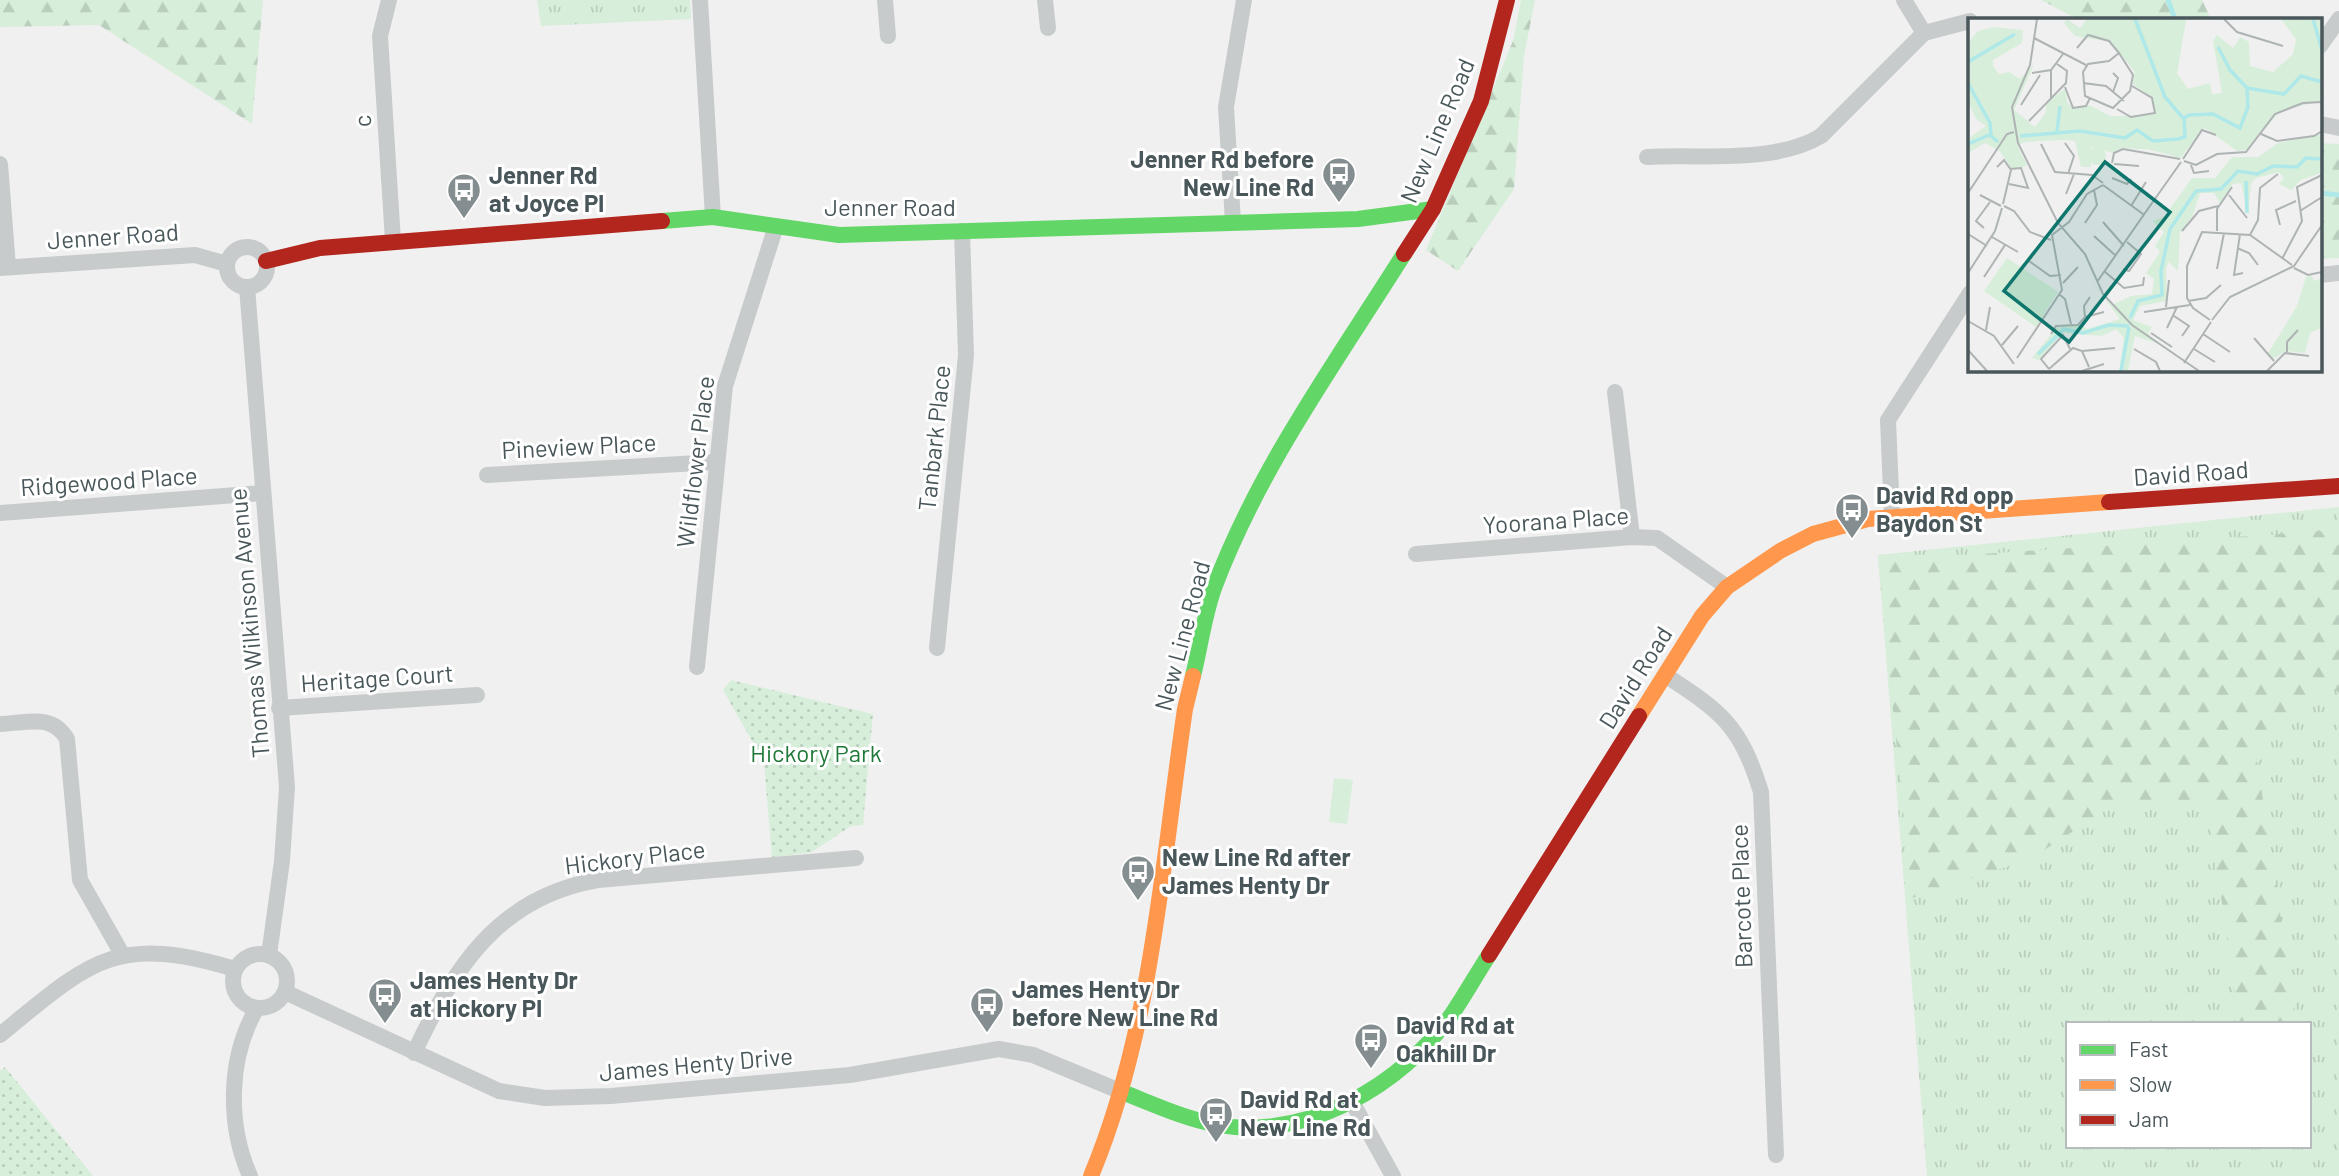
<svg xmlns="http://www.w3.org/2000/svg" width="2339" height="1176" font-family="Barlow,sans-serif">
<defs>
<pattern id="grass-tufts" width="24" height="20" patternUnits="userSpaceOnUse" patternTransform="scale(1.75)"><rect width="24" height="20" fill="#d7eeda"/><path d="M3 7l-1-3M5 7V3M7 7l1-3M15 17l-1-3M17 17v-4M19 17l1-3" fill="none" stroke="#bacebd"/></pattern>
<pattern id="forest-firs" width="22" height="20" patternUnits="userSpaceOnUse" patternTransform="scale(1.75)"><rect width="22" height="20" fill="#d7eeda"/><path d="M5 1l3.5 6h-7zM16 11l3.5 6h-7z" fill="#bacebd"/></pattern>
<pattern id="park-dots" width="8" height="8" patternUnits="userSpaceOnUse" patternTransform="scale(1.75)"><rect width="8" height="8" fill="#d7eeda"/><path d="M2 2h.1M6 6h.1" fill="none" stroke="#bacebd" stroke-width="1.8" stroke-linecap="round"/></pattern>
</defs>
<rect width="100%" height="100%" fill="#f1f0f0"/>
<g fill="url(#grass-tufts)" fill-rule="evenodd">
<polygon points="537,0 690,0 691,19 541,26"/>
<path d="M 2339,507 L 2339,1176 L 1927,1176 L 1878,555 ZM 2068,1024 L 2309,1024 L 2309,1146 L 2068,1146 Z"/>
</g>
<g fill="url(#forest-firs)">
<polygon points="0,0 263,0 252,124 99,25 0,27"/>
<polygon points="1521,0 1535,0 1524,56 1514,189 1458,271 1426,250 1513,41"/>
<polygon points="2041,0 2202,0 2211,19 2077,19"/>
<polygon points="2320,143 2339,144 2339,258 2320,259"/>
<polygon points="2339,530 2339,693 2331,687 2254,741 2297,1024 2239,1024 2208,803 2155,802 2103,812 2030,859 1912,898 1878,561"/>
</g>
<g fill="url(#park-dots)">
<polygon points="731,680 873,714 863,825 851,826 812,852 772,858 764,762 723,690"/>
<polygon points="5,1067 93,1176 0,1176 0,1071"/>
</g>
<polygon fill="#d7eeda" points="1334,778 1353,780 1347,824 1329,822"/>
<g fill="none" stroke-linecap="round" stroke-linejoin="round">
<g stroke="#aee8e8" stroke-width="5">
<polyline points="2168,0 2175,19"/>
<polyline points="2320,193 2339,195"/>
</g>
<g stroke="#c8cbcc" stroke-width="16">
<polyline points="389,0 380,36 393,241"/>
<polyline points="700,0 713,217"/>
<polyline points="885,0 888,36"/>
<polyline points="1045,0 1048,28"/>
<polyline points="1924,33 1970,21"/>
<polyline points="2320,46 2339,19"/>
<polyline points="2320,124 2339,128"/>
<path d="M 1647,157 C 1702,154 1774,164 1821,136 L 1924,33 L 1904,0"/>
<polyline points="0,164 8,267"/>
<polyline points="1233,222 1226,107 1244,0"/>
<circle cx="247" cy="267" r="20"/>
<polyline points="0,268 195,255 227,264"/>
<polyline points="2320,275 2339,273"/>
<polyline points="247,287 287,787 282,861 269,955"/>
<polyline points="1615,392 1632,537"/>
<polyline points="487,475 716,462"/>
<polyline points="0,513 263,493"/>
<polyline points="1892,516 1888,420 1970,293"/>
<polyline points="1416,554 1632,537 1657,538 1727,587"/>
<polyline points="937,648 966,355 962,231"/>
<polyline points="697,667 725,386 776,226"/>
<path d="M 1665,675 C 1722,712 1740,725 1761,792 L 1776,1155"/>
<polyline points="279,708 477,695"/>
<path d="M 0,724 C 27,723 52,713 67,739 L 80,880 L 122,954"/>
<circle cx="260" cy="981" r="27"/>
<polyline points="285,992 499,1091 545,1098 611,1096 850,1075 999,1049 1033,1055 1122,1092"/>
<path d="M 0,1035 C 90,961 116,933 235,969"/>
<path d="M 414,1053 C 454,968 498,897 598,880 L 856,858"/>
<polyline points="1351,1100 1393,1176"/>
<path d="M 250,1176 C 227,1124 228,1057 257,1008"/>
</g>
<g stroke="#63d668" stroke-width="16">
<polyline points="662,221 713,217 839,235 1358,219 1433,209"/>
<path d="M 1193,676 C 1200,648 1204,616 1214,588 C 1259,468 1336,362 1404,254"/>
<path d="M 1122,1092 C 1153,1104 1185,1119 1218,1125 C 1307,1140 1401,1086 1452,1014 C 1465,995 1476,975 1489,955"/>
</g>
<g stroke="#ff974d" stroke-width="16">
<polyline points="1639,716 1702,616 1727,587 1780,551 1813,534 1868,519 2109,502"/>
<path d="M 1091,1176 C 1152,1030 1162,865 1185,709 L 1193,676"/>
</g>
<g stroke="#b3261e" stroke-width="16">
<polyline points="1404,254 1433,209 1481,101 1507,0"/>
<polyline points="266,261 320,248 662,221"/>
<polyline points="2109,502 2339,486"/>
<polyline points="1489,955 1639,716"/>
</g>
</g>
<defs>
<g id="bus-pin" transform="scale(1.75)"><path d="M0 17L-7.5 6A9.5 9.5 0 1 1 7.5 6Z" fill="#848d8f" stroke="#fff"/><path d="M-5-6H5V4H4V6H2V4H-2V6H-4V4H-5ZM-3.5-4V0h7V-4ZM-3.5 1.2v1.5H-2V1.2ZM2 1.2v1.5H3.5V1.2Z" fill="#fff"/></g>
</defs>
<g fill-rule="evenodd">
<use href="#bus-pin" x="1339" y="174"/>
<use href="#bus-pin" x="464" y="190"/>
<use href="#bus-pin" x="1852" y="510"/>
<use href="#bus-pin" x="1138" y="872"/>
<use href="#bus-pin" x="385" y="995"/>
<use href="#bus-pin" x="987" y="1004"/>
<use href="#bus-pin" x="1371" y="1040"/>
<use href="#bus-pin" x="1216" y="1114"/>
</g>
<g text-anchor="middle" stroke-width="6" stroke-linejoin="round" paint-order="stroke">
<g font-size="24" fill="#49575b" stroke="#fff">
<text transform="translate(363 121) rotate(-94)" y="8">c</text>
<text transform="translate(1438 131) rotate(-67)" y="8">New Line Road</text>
<text x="890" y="216">Jenner Road</text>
<text transform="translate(113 237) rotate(-4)" y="8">Jenner Road</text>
<text transform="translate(935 438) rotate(-84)" y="8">Tanbark Place</text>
<text transform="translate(579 447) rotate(-3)" y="8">Pineview Place</text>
<text transform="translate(696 462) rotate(-83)" y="8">Wildflower Place</text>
<text transform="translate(2191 474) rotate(-4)" y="8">David Road</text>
<text transform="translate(109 482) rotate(-4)" y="8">Ridgewood Place</text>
<text transform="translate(1556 521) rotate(-4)" y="8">Yoorana Place</text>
<text transform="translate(250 623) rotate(-95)" y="8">Thomas Wilkinson Avenue</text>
<text transform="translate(1183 636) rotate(-75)" y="8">New Line Road</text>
<text transform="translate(1636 678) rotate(-58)" y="8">David Road</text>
<text transform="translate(377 679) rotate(-4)" y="8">Heritage Court</text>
<text transform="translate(635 858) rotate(-7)" y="8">Hickory Place</text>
<text transform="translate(1742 896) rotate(-92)" y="8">Barcote Place</text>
<text transform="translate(696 1065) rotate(-5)" y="8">James Henty Drive</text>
</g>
<g font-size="24" font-weight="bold" fill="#49575b" stroke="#fff" text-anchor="start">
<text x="1314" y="168" text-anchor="end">Jenner Rd before<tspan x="1314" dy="28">New Line Rd</tspan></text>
<text x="489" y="184">Jenner Rd<tspan x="489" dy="28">at Joyce Pl</tspan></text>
<text x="1876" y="504">David Rd opp<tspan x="1876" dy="28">Baydon St</tspan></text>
<text x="1162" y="866">New Line Rd after<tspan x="1162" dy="28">James Henty Dr</tspan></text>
<text x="410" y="989">James Henty Dr<tspan x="410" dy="28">at Hickory Pl</tspan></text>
<text x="1012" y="998">James Henty Dr<tspan x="1012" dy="28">before New Line Rd</tspan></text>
<text x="1396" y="1034">David Rd at<tspan x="1396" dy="28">Oakhill Dr</tspan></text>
<text x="1240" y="1108">David Rd at<tspan x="1240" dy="28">New Line Rd</tspan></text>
</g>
<g font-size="24" fill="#1e7837" stroke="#fff">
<text x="816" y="762">Hickory Park</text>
</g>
</g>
<g transform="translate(1968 18)">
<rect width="354" height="354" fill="#f1f0f0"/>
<path d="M 39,240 L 90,274 L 68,309 L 16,273 Z" fill="#d7eeda"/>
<path d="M 99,1 L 112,10 L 119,1 L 218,1 L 209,55 L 220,71 L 242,65 L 244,76 L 254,75 L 245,23 L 249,17 L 265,30 L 272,19 L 281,24 L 282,48 L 305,54 L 325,36 L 328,21 L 313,1 L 353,1 L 353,83 L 312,93 L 279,132 L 269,133 L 237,110 L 212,140 L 187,132 L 155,130 L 145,135 L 123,129 L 123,149 L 113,149 L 107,123 L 97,122 L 56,124 L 37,136 L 17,125 L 0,135 L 0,121 L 18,108 L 8,101 L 0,83 L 0,25 L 10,13 L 26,9 L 55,12 L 54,25 L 25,42 L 25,48 L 31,56 L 41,54 L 52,61 L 66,46 L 46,92 L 67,109 L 78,94 L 78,85 L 98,70 L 99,84 L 106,91 L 121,87 L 144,99 L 188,96 L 185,80 L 165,66 L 167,54 L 143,24 L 107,18 L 96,5 ZM 353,116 L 353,155 L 333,162 L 323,172 L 311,166 L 316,160 L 311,154 L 288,160 L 283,165 L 280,198 L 273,165 L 265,166 L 252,185 L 246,175 L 232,175 L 225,197 L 212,214 L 210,253 L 201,244 L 198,250 L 199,283 L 172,288 L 165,302 L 184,309 L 180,315 L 188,325 L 167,318 L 160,353 L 151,353 L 156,320 L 148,311 L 134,318 L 95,315 L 71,342 L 64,340 L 89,309 L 114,307 L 119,311 L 152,301 L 124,263 L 144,287 L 163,278 L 184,276 L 186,261 L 178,255 L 192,234 L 187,228 L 196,214 L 184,203 L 196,199 L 224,160 L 247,160 L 264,139 L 290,139 L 310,125 ZM 70,261 L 90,274 L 67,308 L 34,284 L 36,281 L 50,293 L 63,294 L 63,287 L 42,275 L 46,272 L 62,282 Z" fill="#d7eeda"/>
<path d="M 119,1 L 218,1 L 205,79 L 214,91 L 240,92 L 214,139 L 182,132 L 139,98 L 183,99 L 189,91 L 185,80 L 165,66 L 167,54 L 142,21 L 116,5 ZM 44,117 L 59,147 L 54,150 L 43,150 L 31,132 ZM 344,258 L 346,263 L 353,261 L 353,310 L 342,315 L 337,335 L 318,333 L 305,341 L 299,337 L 329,288 L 338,259 Z" fill="#d7eeda"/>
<path d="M120 138a9 9 0 1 1 18 0a9 9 0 1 1-18 0ZM 341,265 L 353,265 L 353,303 L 335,303 Z" fill="#d7eeda"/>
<path fill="none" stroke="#aee8e8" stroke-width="3.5" d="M 167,1 L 197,79 L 215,100M 345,1 L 354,32M 250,29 L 262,52 L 279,70M 0,44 L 47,16M 0,65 L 22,105 L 23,118 L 30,124M 89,114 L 92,88M 52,118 L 112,113 L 157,120 L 169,112 L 185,123 L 210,121 L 217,119 L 216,100 L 221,97 L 245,96 L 272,110 L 280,89 L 279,70 L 316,76 L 333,58 L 354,64M 0,126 L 21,117M 278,163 L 279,195M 162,300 L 170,283 L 194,277 L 193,253 L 202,211 L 228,173 L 253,171 L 270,153 L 289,156 L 305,148 L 329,149 L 338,140 L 354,141M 70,336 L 96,311 L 115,315 L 141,307 L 161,308M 153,353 L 161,309"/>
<path fill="none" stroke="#aeb3b4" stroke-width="2" d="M 69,1 L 62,47 L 44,89 L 50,125 L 90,205 L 117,236 L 135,276 L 164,307 L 231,353M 256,1 L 269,14 L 315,28M 66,20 L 118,47M 109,30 L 120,17 L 141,23 L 151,35M 151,35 L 165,57 L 162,73 L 145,90 L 117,78 L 115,54 L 120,46 L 141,43 ZM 64,55 L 83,52 L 95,36M 115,65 L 138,68 L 156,83M 97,69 L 105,90 L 118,88 L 122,80M 145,74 L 150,60 L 145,55M 83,81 L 83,52M 53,87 L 72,57M 149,91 L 163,99 L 187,95 L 184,80 L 164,68M 61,103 L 98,65 L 99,53 L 89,46M 293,116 L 309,123 L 346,118 L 354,113M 97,125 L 106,138 L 100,156M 73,126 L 87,154 L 124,157 L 135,165M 215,141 L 234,112 L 248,117M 216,143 L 228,147 L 249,136 L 278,134 L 307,96 L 335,85 L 354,84M 144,145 L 146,135 L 155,131 L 212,141M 146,146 L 171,148M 223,147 L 226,155 L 241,153M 29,149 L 36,142 L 43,152 L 35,186M 144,160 L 159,166 L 163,161M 41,166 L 60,170 L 53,150 L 42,151M 135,167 L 175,196M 0,175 L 39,116 L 46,114M 98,176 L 106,156M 12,177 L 33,188M 261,177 L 279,200M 36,188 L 46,193 L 62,214 L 83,222M 163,188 L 178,164M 332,193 L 354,179M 177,195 L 213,144M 135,204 L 156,228M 117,205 L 129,187 L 126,172M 312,207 L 308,192 L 328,183M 16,210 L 8,203 L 22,184M 214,213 L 231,193 L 250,188M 249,213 L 249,191 L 264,169M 0,216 L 19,228M 272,216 L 266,257 L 275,255M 282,217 L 290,202 L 292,170 L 310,156M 126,218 L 148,238M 24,219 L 50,234M 269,230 L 281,235 L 290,247M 314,241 L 334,203 L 329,169 L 354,157M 61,243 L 82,258 L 93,257M 326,248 L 354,207M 326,250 L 340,257 L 354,254M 155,251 L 161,253 L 173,236 L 159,224M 249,251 L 256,215M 136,253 L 156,270 L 175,267 L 176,259M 0,255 L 27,213 L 34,190M 16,259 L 37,227M 129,264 L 177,195M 95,265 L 110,249M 92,277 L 97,281 L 103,306M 122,279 L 116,288 L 117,299 L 136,294M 220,283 L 238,280 L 253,267M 198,289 L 201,262M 176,294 L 222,287M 206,298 L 221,308 L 214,318M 242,302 L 225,290 L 219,280 L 219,248 L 234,214 L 282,217 L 324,247M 244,302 L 262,279 L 326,248M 0,303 L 26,318 L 46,346M 199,310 L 209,289M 18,312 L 22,289M 183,315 L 204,329M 83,316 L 88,308 L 110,307 L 117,299M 235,316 L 262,334M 286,320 L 306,343M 34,327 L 50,308M 166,331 L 188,344 L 192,353M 226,331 L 247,344M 0,332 L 19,353M 114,333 L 147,330M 319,334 L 319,324 L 330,312M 49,340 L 94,272 L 84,217 L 101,204 L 119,176 L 135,167M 216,345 L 243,304M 81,351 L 73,341 L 95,317 L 102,331M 81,351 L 105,330 L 114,333 L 121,349M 114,353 L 136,346M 299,353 L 317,335 L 341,338"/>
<path fill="#0f766e" fill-opacity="0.15" stroke="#0f766e" stroke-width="3.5" d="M 137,144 L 202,194 L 101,324 L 36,273 Z"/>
<rect width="354" height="354" fill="none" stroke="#49575b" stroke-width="3.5"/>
</g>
<rect x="2066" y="1022" width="245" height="126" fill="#ffffff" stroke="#b6bcbd" stroke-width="2"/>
<rect x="2080" y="1045" width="35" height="10" fill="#63d668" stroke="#b6bcbd" stroke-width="2"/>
<text x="2129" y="1057" font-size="21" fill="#49575b">Fast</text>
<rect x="2080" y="1080" width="35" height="10" fill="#ff974d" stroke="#b6bcbd" stroke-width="2"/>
<text x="2129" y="1092" font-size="21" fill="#49575b">Slow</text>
<rect x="2080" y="1115" width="35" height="10" fill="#b3261e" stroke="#b6bcbd" stroke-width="2"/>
<text x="2129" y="1127" font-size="21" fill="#49575b">Jam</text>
</svg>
